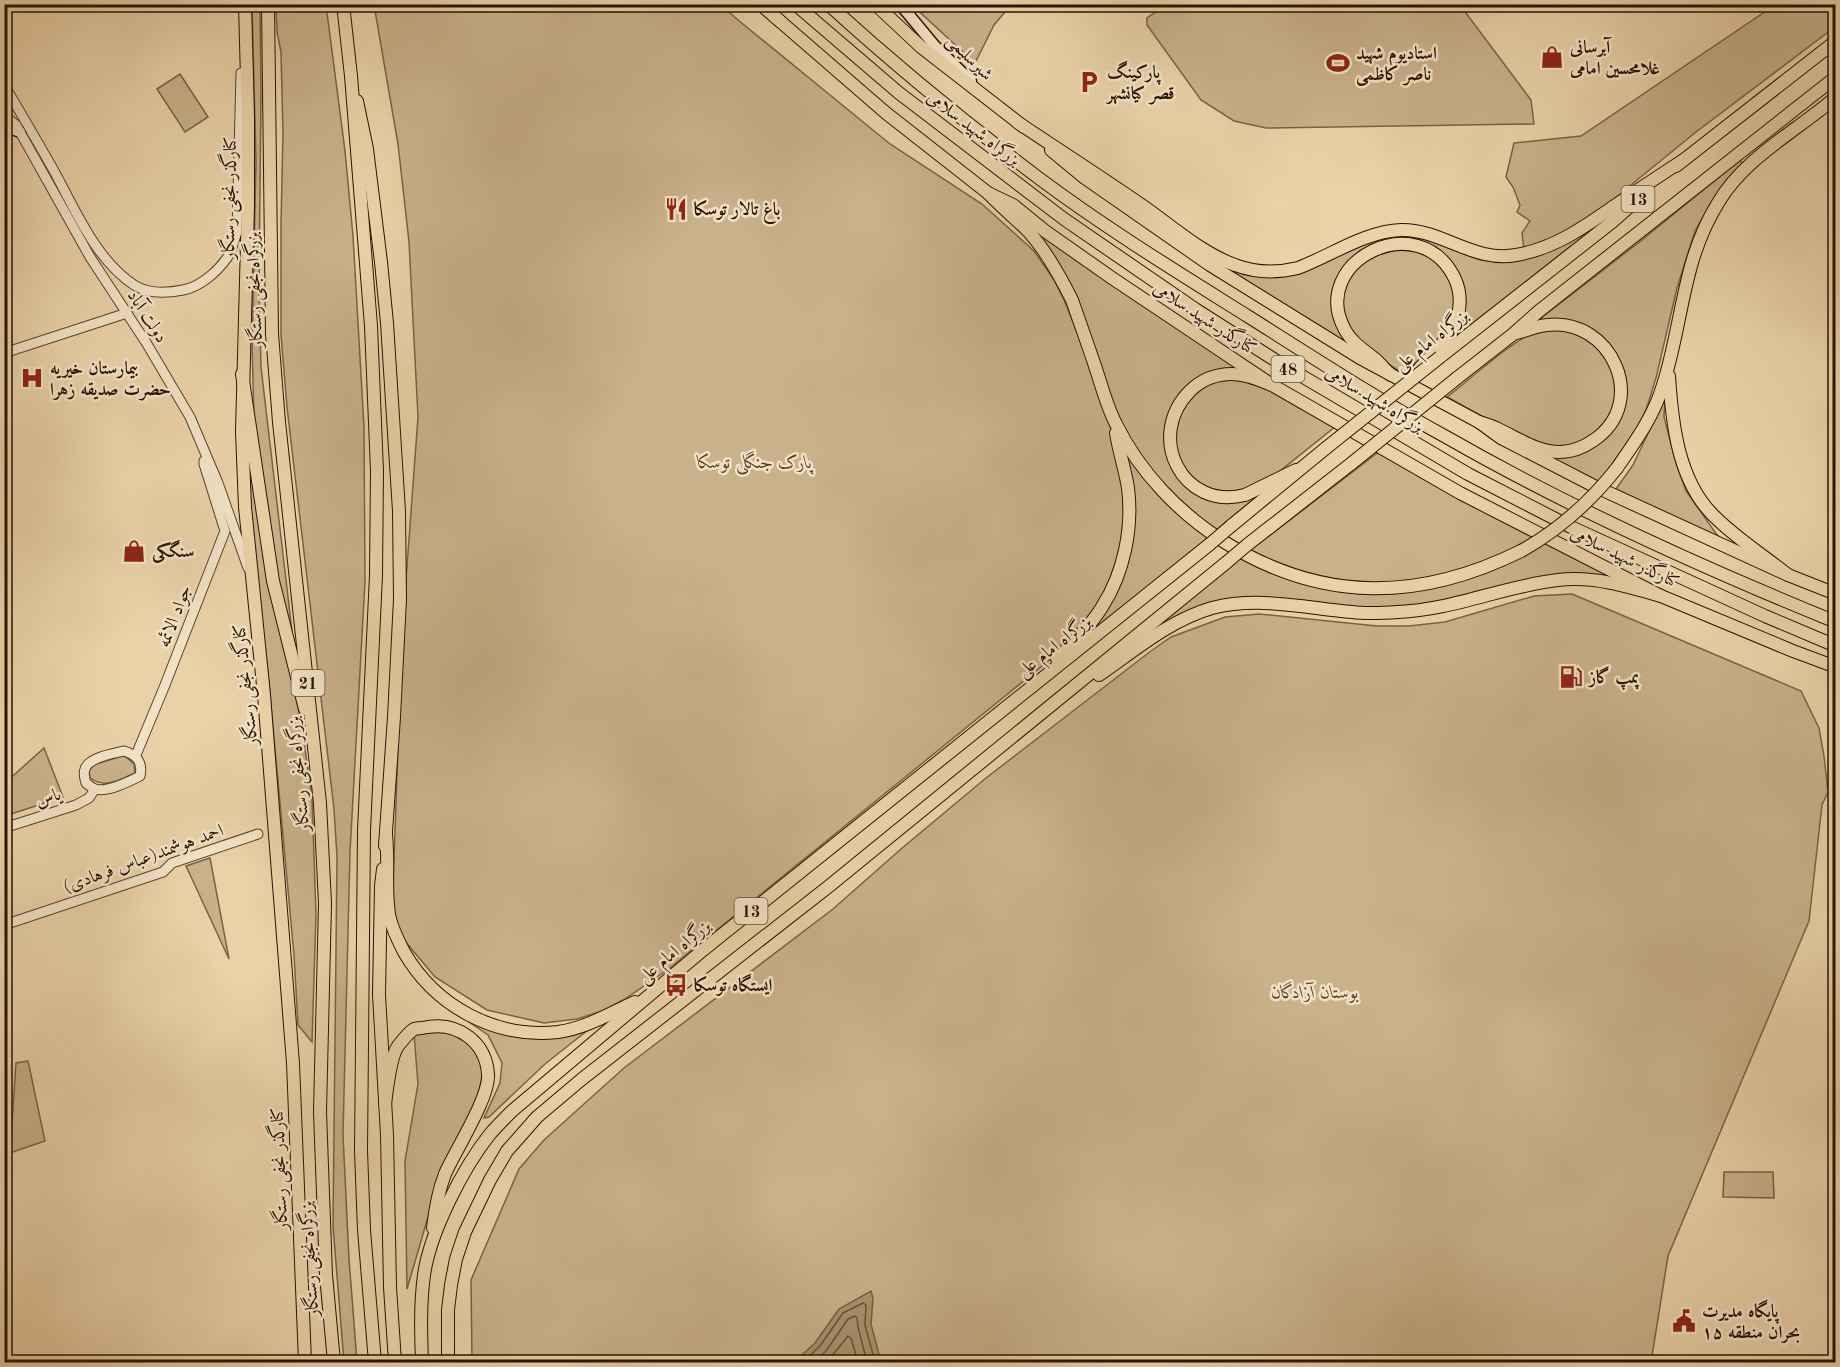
<svg xmlns="http://www.w3.org/2000/svg" width="1840" height="1367" font-family="'Old Standard TT',Amiri,serif">
<rect width="100%" height="100%" fill="#ead2a8"/>
<filter id="stains"><feTurbulence type="fractalNoise" baseFrequency=".00333" numOctaves="4"/><feColorMatrix values="0 0 0 0 .2 0 0 0 0 .09 0 0 0 0 .02 0 0 0 .5 -.17"/></filter>
<radialGradient id="worn" r=".72"><stop offset=".6" stop-color="#630" stop-opacity="0"/><stop offset="1" stop-color="#630" stop-opacity=".3"/></radialGradient>
<g fill="#c9b18b" stroke="#796246" stroke-width="1.5">
<polygon points="252,5 260,5 261,94 259,284 261,367 294,648 284,616 254,421 252,344 256,161"/>
<polygon points="276,5 326,5 345,151 353,236 364,427 365,581 350,852 343,1135 349,1259 357,1362 344,1362 333,1226 337,857 334,809 287,407 281,335 281,223 283,133 281,52 277,32"/>
<polygon points="374,5 721,5 738,20 890,144 982,204 1034,251 1054,280 1064,300 1081,342 1105,411 1117,447 1129,524 1102,603 1068,645 670,968 625,999 602,1011 577,1019 544,1023 487,1010 435,977 404,940 392,916 402,634 418,417 409,242 398,144"/>
<polygon points="912,5 1011,5 994,25 975,63"/>
<polygon points="1166,5 1460,5 1531,100 1534,124 1266,128 1234,121 1201,100 1147,25 1147,18"/>
<polygon points="1775,5 1835,5 1835,27 1696,132 1631,185 1610,203 1572,230 1524,249 1522,233 1530,221 1517,212 1520,205 1513,187 1506,177 1514,143 1581,136"/>
<polygon points="180,74 208,117 185,132 157,89"/>
<polygon points="1740,160 1743,165 1712,201 1695,231 1677,288 1656,378 1646,410 1636,430 1599,484 1505,436 1552,455 1591,447 1624,389 1595,333 1532,325 1642,240"/>
<polygon points="1015,212 1249,374 1188,388 1168,454 1214,499 1273,483 1215,531 1198,519 1155,476 1125,431 1107,390 1080,308"/>
<polygon points="1608,217 1450,341 1447,342 1459,280 1417,243 1352,261 1335,313 1373,361 1226,268 1264,276 1378,238 1400,235 1429,240 1481,260 1500,262"/>
<polygon points="1408,247 1433,257 1455,287 1453,320 1428,353 1403,373 1367,351 1359,343 1342,315 1343,288 1364,258"/>
<path d="M 1565,329 L 1598,344 L 1616,376 L 1614,411 L 1589,440 L 1555,450 L 1508,431 L 1447,397 C 1468,381 1518,335 1541,330 C 1549,329 1557,329 1565,329 Z"/>
<polygon points="1217,379 1254,382 1336,426 1270,479 1238,493 1205,490 1187,477 1172,440 1185,399"/>
<polygon points="1665,397 1664,417 1676,463 1686,491 1720,539 1616,489 1633,465"/>
<polygon points="1118,436 1209,537 1079,644 1129,541"/>
<polygon points="1380,451 1538,536 1483,564 1432,578 1377,584 1310,577 1248,552"/>
<polygon points="250,452 302,729 312,798 316,914 312,1042 298,1025 294,955 268,673 253,542 247,469"/>
<polygon points="1545,541 1645,589 1611,578 1388,609 1232,600 1124,654 1241,557 1279,576 1302,584 1320,587 1396,592"/>
<polygon points="1572,594 1801,691 1819,728 1824,756 1828,792 1822,805 1809,921 1668,1256 1651,1362 472,1362 471,1280 519,1169 544,1140 624,1068 833,909 901,849 986,778 1151,651 1171,637 1225,617 1259,614 1377,626 1409,626 1445,622 1534,596"/>
<polygon points="44,748 63,797 5,816 5,783"/>
<path d="M 122,756 L 126,757 L 134,764 L 135,773 C 119,780 106,789 90,778 L 89,772 L 93,765 Z"/>
<polygon points="210,858 229,959 186,866"/>
<polygon points="475,1021 510,1034 593,1026 545,1064 489,1117 484,1118 500,1083 502,1063 488,1035 469,1022"/>
<polygon points="439,1031 460,1035 478,1048 485,1066 477,1099 442,1169 407,1289 405,1161 418,1084 414,1034"/>
<polygon points="28,1061 45,1141 10,1153 16,1063"/>
<polygon points="1724,1172 1773,1172 1774,1198 1723,1197"/>
</g>
<polygon fill="#a8916f" stroke="#755e43" stroke-width="1.5" points="871,1291 873,1298 871,1324 881,1362 794,1362 815,1343 839,1309"/>
<g fill="none" stroke-linecap="round" stroke-linejoin="round">
<g stroke="#685238" stroke-width="1.5">
<polyline points="803,1362 820,1346 843,1313 863,1303 866,1305 865,1325 875,1362"/>
<polyline points="814,1362 826,1351 848,1319 855,1316 857,1318 858,1327 867,1362"/>
<polyline points="827,1362 848,1336 851,1338 858,1362"/>
</g>
<g stroke="#59422a" stroke-width="11">
<g id="tertiary">
<path d="M 4,85 C 21,113 37,141 53,169 C 75,209 95,259 134,285 C 148,294 168,293 183,290 C 200,287 217,272 227,258 C 232,251 234,240 237,232 L 241,73"/>
<polyline points="4,115 16,125 20,132 90,257 147,344 190,417 218,483 248,568"/>
<polyline points="4,353 127,313"/>
<path d="M 124,751 C 137,755 143,762 140,776 C 130,781 107,793 95,789 C 94,789 87,784 86,783 C 85,779 83,774 85,769 C 88,758 114,753 124,751 Z"/>
<polyline points="136,755 165,685 225,531 204,464 204,461"/>
<polyline points="4,828 76,805 89,798 95,789"/>
<polyline points="4,925 163,872 172,863 258,834"/>
</g>
</g>
<g stroke="#291200" stroke-width="13">
<g id="secondary">
<polyline points="900,4 934,45 971,81"/>
<polyline points="4,126 20,132"/>
</g>
</g>
<g stroke="#291200" stroke-width="14">
<g id="primary">
<polyline points="245,4 248,117 248,205 242,432 245,507 264,695 293,1063 305,1362"/>
<polyline points="875,4 921,47 1024,127"/>
<polyline points="774,16 886,113 988,193 1013,205 1045,231 1112,278 1272,385 1460,493 1661,596 1793,651 1836,667"/>
<polyline points="357,101 367,149 381,262 387,323 399,511 400,599 394,717 385,846"/>
<polyline points="1051,150 1085,178 1210,265 1360,358 1479,422 1501,438 1594,486 1788,575 1836,594"/>
<polyline points="383,869 381,886 379,995 387,1135 390,1287 395,1362"/>
</g>
</g>
<g stroke="#291200" stroke-width="14">
<g id="trunk">
<polyline points="268,4 272,334 279,422 320,803 325,903 320,1112 326,1275 334,1362"/>
<polyline points="343,4 351,76 371,326 377,471 376,575 364,830 361,1151 364,1230 375,1362"/>
<polyline points="760,4 781,22"/>
<polyline points="795,4 899,93 1064,219 1195,309 1278,362 1468,474 1571,527 1765,616 1836,646"/>
<path d="M 828,4 C 896,66 967,124 1040,179 C 1107,229 1179,273 1249,317 C 1314,358 1380,401 1448,438 C 1572,509 1703,568 1836,622"/>
<path d="M 1017,122 C 1059,150 1101,177 1143,206 C 1170,225 1203,254 1235,265 C 1256,273 1277,273 1298,268 C 1330,256 1366,231 1401,230 C 1441,229 1474,263 1516,255 C 1553,249 1583,228 1613,207 C 1636,191 1659,176 1682,161"/>
<polyline points="1676,166 1836,41"/>
<path d="M 988,193 C 1001,207 1016,219 1029,232 C 1047,252 1060,276 1072,300 C 1080,323 1088,345 1096,369 C 1102,387 1107,407 1116,424 C 1140,473 1180,514 1226,543 C 1323,603 1420,601 1521,551"/>
<polyline points="1440,357 1612,222 1645,193"/>
<polyline points="242,374 273,581 305,709"/>
<path d="M 1391,375 C 1385,370 1380,363 1375,359 C 1364,350 1352,343 1345,330 C 1307,261 1420,205 1455,279 C 1462,294 1461,313 1453,328 C 1445,343 1430,357 1418,370"/>
<path d="M 1669,376 C 1672,423 1678,479 1712,514 C 1734,537 1763,555 1788,575"/>
<polyline points="1457,378 1512,335 1539,311 1836,77"/>
<path d="M 1272,385 C 1259,380 1246,374 1232,374 C 1216,374 1201,380 1190,391 C 1145,436 1182,511 1245,495 L 1296,470"/>
<path d="M 1479,422 C 1486,424 1493,426 1500,430 C 1519,439 1538,452 1560,452 C 1572,452 1584,447 1594,440 C 1650,402 1611,317 1547,325 C 1536,326 1526,331 1516,333"/>
<path d="M 1617,468 C 1635,442 1654,416 1663,385 C 1683,322 1682,261 1718,203 C 1745,157 1797,131 1836,97"/>
<polyline points="1231,526 1326,448"/>
<polyline points="1247,545 1352,463"/>
<path d="M 1057,659 C 1072,643 1090,627 1102,607 C 1124,573 1133,528 1128,488 C 1125,469 1119,452 1116,433"/>
<path d="M 1099,675 C 1134,651 1170,620 1212,608 C 1259,596 1305,608 1352,612 C 1367,614 1383,613 1398,612 C 1453,610 1504,586 1558,580 C 1594,576 1627,586 1661,596"/>
<path d="M 386,835 C 389,861 385,889 389,914 C 391,927 398,940 404,952 C 435,1006 495,1039 558,1032 C 586,1028 609,1014 635,1002"/>
<path d="M 385,1104 C 387,1090 390,1057 398,1046 C 402,1041 409,1032 414,1029 C 418,1028 424,1028 428,1027 C 459,1022 486,1043 488,1074 C 490,1097 455,1151 445,1174 C 438,1192 435,1210 433,1228"/>
<path d="M 422,1362 C 421,1334 420,1304 424,1275 C 430,1232 463,1168 490,1134 C 497,1126 505,1118 512,1111 L 703,950 L 1210,544"/>
<polyline points="448,1362 448,1310 451,1285 456,1259 465,1232 490,1180 507,1151 537,1117 582,1079 828,887 1227,562"/>
</g>
</g>
<use href="#tertiary" stroke="#f1e2c6" stroke-width="9"/>
<use href="#secondary" stroke="#f1e2c6" stroke-width="10"/>
<use href="#primary" stroke="#ead2a8" stroke-width="12"/>
<use href="#trunk" stroke="#ead2a8" stroke-width="12"/>
<g stroke="#291200" stroke-width="14" stroke-linecap="butt">
<g id="trunk-bridge">
<polyline points="1326,448 1440,357"/>
<polyline points="1352,463 1457,378"/>
<polyline points="1210,544 1231,526"/>
<path d="M 1521,551 C 1559,530 1590,502 1617,468"/>
<polyline points="1227,562 1247,545"/>
</g>
</g>
<use href="#trunk-bridge" stroke="#ead2a8" stroke-width="12"/>
</g>
<defs>
<g id="shop-bare" transform="scale(1.8)"><path d="M-5-2.5h2.3a2.7 3.5 0 0 1 5.4 0H5L5.5 6h-11ZM-1.5-2.5h3a1.5 2.3 0 0 0-3 0Z" fill="#8f2418" stroke="#f1e2c6" stroke-width="2.5" paint-order="stroke"/></g>
<g id="stadium-bare" transform="scale(1.8)"><path d="M0-5a6.5 5 0 1 0 0 10a6.5 5 0 1 0 0-10ZM-3.5-1.8h7v3.6h-7Z" fill="#8f2418" stroke="#f1e2c6" stroke-width="2.5" paint-order="stroke"/></g>
<g id="parking-bare" transform="scale(1.8)"><path d="M-3.5-5.5H1a3.5 3.5 0 0 1 0 7H-1V5.5H-3.5ZM-1-3.4V-.6H.8a1.4 1.4 0 0 0 0-2.8Z" fill="#8f2418" stroke="#f1e2c6" stroke-width="2.5" paint-order="stroke"/></g>
<g id="restaurant-bare" transform="scale(1.8)"><path d="M-5-6h1v4h1v-4h1v4h1v-4h1v5L-1.5 .5V6h-2V.5L-5-1ZM5-6V6H3V1.5H1.5Q1.5-4 5-6Z" fill="#8f2418" stroke="#f1e2c6" stroke-width="2.5" paint-order="stroke"/></g>
<g id="hospital-bare" transform="scale(1.8)"><path d="M-5-5h3v3.5h4V-5h3V5h-3V1.5h-4V5h-3Z" fill="#8f2418" stroke="#f1e2c6" stroke-width="2.5" paint-order="stroke"/></g>
<g id="fuel-bare" transform="scale(1.8)"><path d="M-5.5-6h7V0h2V4h1.3V-2.5L3-4.5l.8-.8L6-3V5H2.5V1h-1V6h-7ZM-4.2-4.7v3.2H.2V-4.7Z" fill="#8f2418" stroke="#f1e2c6" stroke-width="2.5" paint-order="stroke"/></g>
<g id="bus-bare" transform="scale(1.8)"><path d="M-5-6H5V4H4V6H2V4H-2V6H-4V4H-5ZM-3.5-4V0h7V-4ZM-3.5 1.2v1.5H-2V1.2ZM2 1.2v1.5H3.5V1.2Z" fill="#8f2418" stroke="#f1e2c6" stroke-width="2.5" paint-order="stroke"/></g>
<g id="civic-bare" transform="scale(1.8)"><path d="M-.6-6.5H3V-4.5H.6V-3L4-1V1h2V6H-6V1h2V-1L-.6-3ZM-1.2 2.5V6h2.4V2.5Z" fill="#8f2418" stroke="#f1e2c6" stroke-width="2.5" paint-order="stroke"/></g>
</defs>
<g fill-rule="evenodd">
<use href="#shop-bare" x="1552" y="57"/>
<use href="#stadium-bare" x="1338" y="63"/>
<use href="#parking-bare" x="1089" y="82"/>
<use href="#restaurant-bare" x="676" y="209"/>
<use href="#hospital-bare" x="32" y="378"/>
<use href="#shop-bare" x="134" y="551"/>
<use href="#fuel-bare" x="1571" y="677"/>
<use href="#bus-bare" x="676" y="985"/>
<use href="#civic-bare" x="1684" y="1321"/>
</g>
<g text-anchor="middle" stroke-width="5" stroke-linejoin="round" paint-order="stroke">
<g fill="#f1e2c6" stroke="#65503b" stroke-width="1.5">
<rect x="1621.5" y="186" width="33" height="26" rx="4.5"/>
<rect x="1271.5" y="356" width="33" height="26" rx="4.5"/>
<rect x="291.5" y="670" width="33" height="26" rx="4.5"/>
<rect x="734.5" y="898" width="33" height="26" rx="4.5"/>
</g>
<g font-size="16" font-weight="bold" fill="#291200">
<text x="1638" y="205">13</text>
<text x="1288" y="375">48</text>
<text x="308" y="689">21</text>
<text x="751" y="917">13</text>
</g>
<g font-size="18" font-weight="bold" fill="#291200" stroke="#f1e2c6" text-anchor="start">
<text x="1570" y="53">آبرسانی<tspan x="1570" dy="21">غلامحسین امامی</tspan></text>
<text x="1356" y="59">استادیوم شهید<tspan x="1356" dy="21">ناصر کاظمی</tspan></text>
<text x="1107" y="78">پارکینگ<tspan x="1107" dy="21">قصر کیانشهر</tspan></text>
<text x="694" y="215">باغ تالار توسکا</text>
<text x="50" y="374">بیمارستان خیریه<tspan x="50" dy="21">حضرت صدیقه زهرا</tspan></text>
<text x="152" y="557">سنگکی</text>
<text x="1589" y="683">پمپ گاز</text>
<text x="694" y="991">ایستگاه توسکا</text>
<text x="1702" y="1317">پایگاه مدیرت<tspan x="1702" dy="21">بحران منطقه ۱۵</tspan></text>
</g>
<g font-size="18" fill="#291200" stroke="#f1e2c6">
<text transform="translate(970 57) rotate(45)" y="6">شیرسلیمی</text>
<text transform="translate(974 128) rotate(37)" y="6">بزرگراه شهید سلامی</text>
<text transform="translate(229 198) rotate(-89)" y="6">کنارگذر نجفی رستگار</text>
<text transform="translate(254 290) rotate(-92)" y="6">بزرگراه نجفی رستگار</text>
<text transform="translate(148 316) rotate(57)" y="6">دولت آباد</text>
<text transform="translate(1205 318) rotate(33)" y="6">کنارگذر شهید سلامی</text>
<text transform="translate(1431 340) rotate(-38)" y="6">بزرگراه امام علی</text>
<text transform="translate(1375 399) rotate(31)" y="6">بزرگراه شهید سلامی</text>
<text transform="translate(1625 557) rotate(26)" y="6">کنارگذر شهید سلامی</text>
<text transform="translate(174 616) rotate(-69)" y="6">جواد الائمه</text>
<text transform="translate(1054 646) rotate(-38)" y="6">بزرگراه امام علی</text>
<text transform="translate(245 685) rotate(-96)" y="6">کنارگذر نجفی رستگار</text>
<text transform="translate(298 774) rotate(-95)" y="6">بزرگراه نجفی رستگار</text>
<text transform="translate(48 797) rotate(-18)" y="6">یاس</text>
<text transform="translate(143 858) rotate(-20)" y="6">احمد هوشمند(عباس فرهادی)</text>
<text transform="translate(674 951) rotate(-40)" y="6">بزرگراه امام علی</text>
<text transform="translate(279 1169) rotate(-92)" y="6">کنارگذر نجفی رستگار</text>
<text transform="translate(309 1259) rotate(-93)" y="6">بزرگراه نجفی رستگار</text>
</g>
<g font-size="18" font-style="italic" fill="#59422a" stroke="#f1e2c6">
<text x="755" y="468">پارک جنگلی توسکا</text>
<text x="1315" y="998">بوستان آزادگان</text>
</g>
</g>
<rect width="1840" height="1367" fill="none" stroke="#ead2a8" stroke-width="24"/>
<rect x="6" y="6" width="1828" height="1355" fill="none" stroke="#291200" stroke-width="3"/>
<rect x="12" y="12" width="1816" height="1343" fill="none" stroke="#291200" stroke-width="1.5"/>
<rect width="100%" height="100%" filter="url(#stains)"/>
<rect width="100%" height="100%" fill="url(#worn)"/>
</svg>
